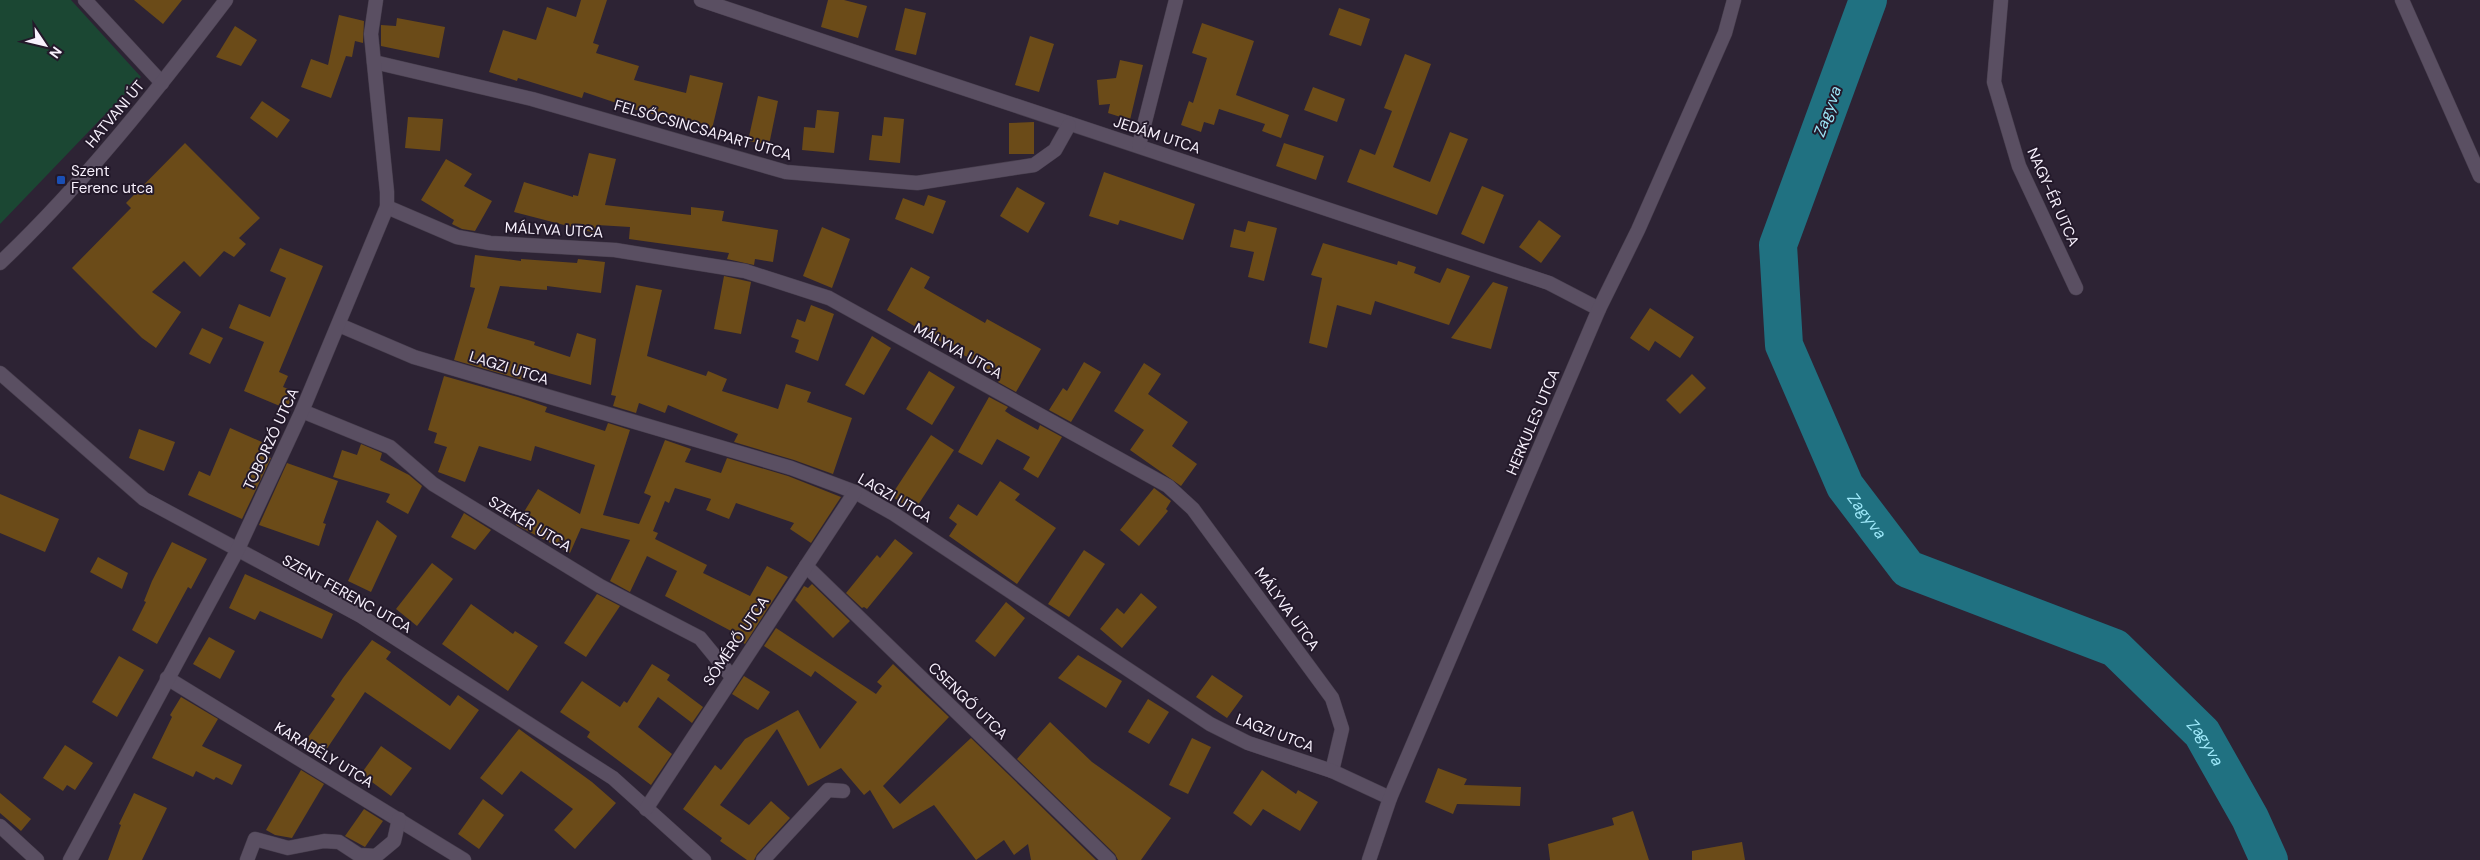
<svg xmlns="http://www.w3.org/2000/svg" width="2480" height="860" font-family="'DM Sans',sans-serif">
<rect width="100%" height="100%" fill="#2d2334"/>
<polygon fill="#1b4733" points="0,0 71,0 141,77 0,224"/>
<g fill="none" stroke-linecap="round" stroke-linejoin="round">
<path stroke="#207181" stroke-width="38" id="s1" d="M 1868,0 L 1778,245 L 1784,345 L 1845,486 L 1908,569 L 2115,648 L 2202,733 L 2250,818 L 2269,860"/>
</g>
<g fill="#6b4b18">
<polygon points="134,0 182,0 163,24"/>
<polygon points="581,0 607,0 593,43 599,45 596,53 639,66 634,80 686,93 690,75 723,83 712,129 640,111 584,92 582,98 518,78 517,81 489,72 503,30 536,40 547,7 576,17"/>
<polygon points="828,0 844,0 867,6 858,38 821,27"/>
<polygon points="905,8 926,13 916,55 895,50"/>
<polygon points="1339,8 1370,19 1361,46 1329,35"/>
<polygon points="339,15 364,21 363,43 355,41 352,57 346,56 331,98 301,87 311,59 328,65"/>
<polygon points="397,18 445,27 439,58 381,46 381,25 396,26"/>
<polygon points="1202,23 1254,41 1236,95 1289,115 1281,138 1262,131 1265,124 1219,109 1214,125 1204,122 1201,132 1181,125 1189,101 1193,103 1207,58 1192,53"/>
<polygon points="235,26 257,40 241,66 216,57"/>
<polygon points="1030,36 1054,44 1039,92 1015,85"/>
<polygon points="1405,54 1431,64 1393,167 1430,182 1450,132 1468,139 1437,215 1347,182 1360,149 1375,155 1392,111 1384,108"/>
<polygon points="1120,60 1143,65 1130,120 1108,113 1110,104 1099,105 1097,80 1116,78"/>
<polygon points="1313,87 1345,99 1337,122 1304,110"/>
<polygon points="758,96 778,101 769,145 748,141"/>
<polygon points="262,101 290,120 277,138 250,118"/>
<polygon points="817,110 839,112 834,153 802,150 804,127 815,128"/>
<polygon points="408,117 443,119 440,151 405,148"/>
<polygon points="884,117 904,119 900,163 869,160 872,135 882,136"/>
<polygon points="1034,122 1034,154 1009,154 1009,123"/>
<polygon points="185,143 260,218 239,238 246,244 234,257 224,251 200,277 184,261 152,292 181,312 156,348 142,338 72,268 131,208 126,203"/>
<polygon points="1284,143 1324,156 1316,180 1276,166"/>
<polygon points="589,153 616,159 605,205 691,215 691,207 724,211 722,221 778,230 773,262 755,259 754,265 727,259 729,253 629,239 630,227 597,225 595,233 514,212 524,182 573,197 573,195 578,196"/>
<polygon points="446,159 472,174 464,186 492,201 475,231 462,229 452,224 454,220 421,200"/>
<polygon points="1104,172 1195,204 1183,240 1120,220 1118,225 1089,216"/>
<polygon points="1482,186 1504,195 1484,244 1461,234"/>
<polygon points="1017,187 1045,203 1028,233 1000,216"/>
<polygon points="928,195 946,201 933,234 895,219 903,198 924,206"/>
<polygon points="1539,220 1561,236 1541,263 1519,247"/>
<polygon points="1248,221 1277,228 1264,281 1248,277 1254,252 1230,247 1234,229 1245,232"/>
<polygon points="822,227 850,239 832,288 803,276"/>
<polygon points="1323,243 1397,265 1398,261 1416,267 1414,273 1440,283 1447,268 1470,276 1449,325 1375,301 1371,315 1337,305 1327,348 1309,343 1322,278 1311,275"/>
<polygon points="280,248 323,266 279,372 288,376 283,387 294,391 287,409 244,391 264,342 229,328 239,304 270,317 286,278 270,271"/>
<polygon points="475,255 521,261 521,259 577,263 578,259 605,262 601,293 547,286 547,290 500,286 487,328 535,342 534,345 570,357 577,333 596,339 591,385 527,367 523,380 454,360 475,288 470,287"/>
<polygon points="911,267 930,277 924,288 985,323 987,319 1041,349 1016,392 998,382 1001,377 887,310"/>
<polygon points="724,276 751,282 741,334 714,329"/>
<polygon points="1493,282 1508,287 1491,349 1451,338"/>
<polygon points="636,285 662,290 647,356 706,376 708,371 727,379 722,391 778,409 786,384 811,392 807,402 852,418 833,474 794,460 734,442 738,434 668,405 665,413 639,403 636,413 613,406 616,396 611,395"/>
<polygon points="811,305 834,314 818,361 795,352 799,340 791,337 797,319 805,322"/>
<polygon points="1650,308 1694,337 1680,358 1655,341 1649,351 1630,338"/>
<polygon points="202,328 223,338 210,364 189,354"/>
<polygon points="872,336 891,348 864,395 845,385"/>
<polygon points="1084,362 1101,372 1071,422 1049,410 1063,388 1067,391"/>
<polygon points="1144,363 1161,374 1148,394 1188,422 1172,446 1197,464 1181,486 1130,450 1144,430 1114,411"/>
<polygon points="929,371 955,387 932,425 906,409"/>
<polygon points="1692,374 1706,388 1680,414 1666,400"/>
<polygon points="444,376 518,397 547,407 545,412 605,431 608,423 630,430 603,515 639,524 651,496 644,493 665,440 691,449 685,462 721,473 727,458 788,476 841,497 811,543 790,529 794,523 736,503 729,519 706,510 711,499 675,488 669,503 665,501 653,531 658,533 655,539 707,565 703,573 750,596 767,566 788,577 745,644 731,635 733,632 665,596 677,571 647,556 630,592 610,581 630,540 581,528 570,553 516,525 538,489 580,514 595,465 535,446 531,461 479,446 465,482 438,472 447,447 434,443 437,433 428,430"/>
<polygon points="989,397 1008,407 1005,411 1011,415 1038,430 1040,425 1062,437 1038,478 1023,469 1030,457 997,439 982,465 958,452"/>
<polygon points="230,428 273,447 268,457 271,458 242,519 188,495 199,471 210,476"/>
<polygon points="139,429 175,442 164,471 129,458"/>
<polygon points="931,435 954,450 914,511 891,496"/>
<polygon points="361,444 382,453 380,460 409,475 422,486 408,514 386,502 390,494 333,477 342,450 357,455"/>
<polygon points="287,463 338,481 323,523 326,524 319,546 259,525"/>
<polygon points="1000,481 1020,494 1015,500 1056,528 1017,584 949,536 957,524 949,518 958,504 977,516"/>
<polygon points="1154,488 1171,501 1166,509 1168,511 1139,546 1120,530"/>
<polygon points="0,494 59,519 45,552 0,533"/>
<polygon points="464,513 491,530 475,550 451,537"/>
<polygon points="377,520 397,536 371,592 348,581"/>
<polygon points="895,539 913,553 867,609 864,607 862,608 846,593 877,555 880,558"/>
<polygon points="172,542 207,559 191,589 188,587 157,644 132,630 146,602 144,601 152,581"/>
<polygon points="1084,550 1105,564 1069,617 1048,604"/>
<polygon points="98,557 128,573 122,589 90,572"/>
<polygon points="432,563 453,579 417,626 396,609"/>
<polygon points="245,574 333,614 322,639 260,611 255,620 229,608"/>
<polygon points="812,584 850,621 833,638 795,600 804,586 808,588"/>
<polygon points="1141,593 1157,607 1122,648 1100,629 1117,608 1124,614"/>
<polygon points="597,594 620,606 586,657 564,643"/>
<polygon points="1006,602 1025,618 995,657 975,641"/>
<polygon points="471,604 513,634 515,631 538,646 508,691 442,644"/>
<polygon points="776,628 876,694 882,686 877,682 893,664 949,717 883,786 900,804 971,738 1096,860 1031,860 1028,844 1014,855 1004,840 976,860 934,805 893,829 870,790 864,795 841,768 808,786 777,729 720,805 749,825 771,801 790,818 757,854 754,860 747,860 720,841 722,838 683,809 715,765 721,770 745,739 798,710 820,749 857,702 815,671 811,677 764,646"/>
<polygon points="209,637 235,651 220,679 193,664"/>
<polygon points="372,640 391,652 386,659 450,706 458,695 479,710 450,750 365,692 322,756 304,743 335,699 331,696 343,678"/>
<polygon points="1078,655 1122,681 1106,708 1058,678"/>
<polygon points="119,656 144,670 117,717 92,702"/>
<polygon points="652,664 670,675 667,680 703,707 692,723 658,697 638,727 672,754 651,785 587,737 590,732 560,712 582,681 620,707 624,701 627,703"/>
<polygon points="1212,675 1243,696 1227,718 1196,697"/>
<polygon points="744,676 770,692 758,710 732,694"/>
<polygon points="181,697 218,719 202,746 242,765 232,785 216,777 214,780 196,771 193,777 152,758 172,717 170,715"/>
<polygon points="1148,699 1169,712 1149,744 1128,732"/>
<polygon points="1050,722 1092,762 1171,818 1141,860 1118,860 1115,854 1017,759"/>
<polygon points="519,729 592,782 616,803 575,849 554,830 573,809 521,771 502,795 480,778"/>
<polygon points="1192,738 1211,747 1188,794 1169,785"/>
<polygon points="65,745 93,763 75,790 67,785 63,791 43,778"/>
<polygon points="381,746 412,768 391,796 361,774"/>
<polygon points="1438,768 1467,779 1464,785 1521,787 1520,806 1457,804 1453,814 1425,802"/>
<polygon points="301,770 324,784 292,838 275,835 266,830"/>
<polygon points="1262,770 1296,794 1298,790 1318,802 1300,831 1263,809 1251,826 1233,813"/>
<polygon points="0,793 31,819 21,831 0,813"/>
<polygon points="134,793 167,808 142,860 108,860 121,825 119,824"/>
<polygon points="483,799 504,815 479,849 458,834"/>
<polygon points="364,809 383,821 365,847 345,836"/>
<polygon points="1633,811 1649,860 1550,860 1548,844 1614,825 1612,818"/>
<polygon points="1742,842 1745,860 1692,860 1692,851"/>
</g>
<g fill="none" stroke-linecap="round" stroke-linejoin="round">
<g stroke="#473e4d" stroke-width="15">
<g id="minor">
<polyline points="85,0 162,83"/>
<path d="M 701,0 C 983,96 1266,188 1549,283 L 1599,309"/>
<polyline points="2001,0 1994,82 2019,166 2076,288"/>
<polyline points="2402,0 2480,176"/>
<polyline points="374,62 532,99 786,172 917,183 1034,165 1055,150 1069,125"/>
<polyline points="1139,145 1176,0"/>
<polyline points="387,207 457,237 490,243 615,250 745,271 829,298 1168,486 1193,509 1332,698 1342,729 1332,771"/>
<path d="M 0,263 C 84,183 156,92 226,0"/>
<polyline points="339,325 414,357 791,468 855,492 894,514 1210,724 1248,743 1332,771 1390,798"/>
<polyline points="0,373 144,499 361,616 613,778 704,860"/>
<polyline points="302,411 390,447 433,484 600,586 700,638 732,677"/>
<polyline points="806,566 1109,860"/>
<polyline points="167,678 464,860"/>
<polyline points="646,809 855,492"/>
<polyline points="0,826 37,860"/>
<polyline points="70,860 237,551 302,411 387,207 387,192 371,34 376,0"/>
<polyline points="247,860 255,839 288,848 324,841 339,842 359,855 376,856 394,841 399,819"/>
<polyline points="763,860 828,790 843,791"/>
<polyline points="1369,860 1390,798 1599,309 1638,230 1725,33 1734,0"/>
</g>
</g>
<use href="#minor" stroke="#5a4f62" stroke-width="14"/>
</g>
<rect fill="#1a4fb4" stroke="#23192a" stroke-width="2" x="56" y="175" width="10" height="10" rx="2.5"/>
<g text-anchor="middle" stroke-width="4" stroke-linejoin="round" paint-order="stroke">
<g font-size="15" fill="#f8f1fd" stroke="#23192a">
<text transform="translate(115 114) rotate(-50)" y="5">HATVANI ÚT</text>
<text transform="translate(703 130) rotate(16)" y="5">FELSŐCSINCSAPART UTCA</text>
<text transform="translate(1157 135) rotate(18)" y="5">JEDÁM UTCA</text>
<text transform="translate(2053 197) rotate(66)" y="5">NAGY-ÉR UTCA</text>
<text transform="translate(554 230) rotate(3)" y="5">MÁLYVA UTCA</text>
<text transform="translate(958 351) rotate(29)" y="5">MÁLYVA UTCA</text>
<text transform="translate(509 368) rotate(17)" y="5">LAGZI UTCA</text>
<text transform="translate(1533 422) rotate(-67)" y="5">HERKULES UTCA</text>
<text transform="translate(271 439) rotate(-65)" y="5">TOBORZÓ UTCA</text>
<text transform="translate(895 498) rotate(30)" y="5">LAGZI UTCA</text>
<text transform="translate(530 524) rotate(31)" y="5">SZEKÉR UTCA</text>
<text transform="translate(347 594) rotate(29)" y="5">SZENT FERENC UTCA</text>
<text transform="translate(1287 609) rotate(54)" y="5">MÁLYVA UTCA</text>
<text transform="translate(736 641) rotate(-56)" y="5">SÓMÉRŐ UTCA</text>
<text transform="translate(968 701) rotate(44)" y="5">CSENGŐ UTCA</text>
<text transform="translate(1275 733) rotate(21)" y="5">LAGZI UTCA</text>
<text transform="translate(324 755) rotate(31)" y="5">KARABÉLY UTCA</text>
</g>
<g font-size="15" fill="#f8f1fd" stroke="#23192a" text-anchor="start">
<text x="71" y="176">Szent<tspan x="71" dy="17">Ferenc utca</tspan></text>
</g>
<g font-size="16" font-style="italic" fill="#9ee8f9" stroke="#23192a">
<text transform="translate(1827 111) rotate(-70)" y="6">Zagyva</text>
<text dy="6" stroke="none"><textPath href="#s1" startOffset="552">Zagyva</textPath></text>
<text dy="6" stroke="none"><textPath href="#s1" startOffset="972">Zagyva</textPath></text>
</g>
</g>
<g transform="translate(45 45) rotate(125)" stroke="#23192a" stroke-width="4" paint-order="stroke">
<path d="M0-4L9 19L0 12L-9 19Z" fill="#f8f1fd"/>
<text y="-8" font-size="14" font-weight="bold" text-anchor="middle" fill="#f8f1fd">N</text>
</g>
</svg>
